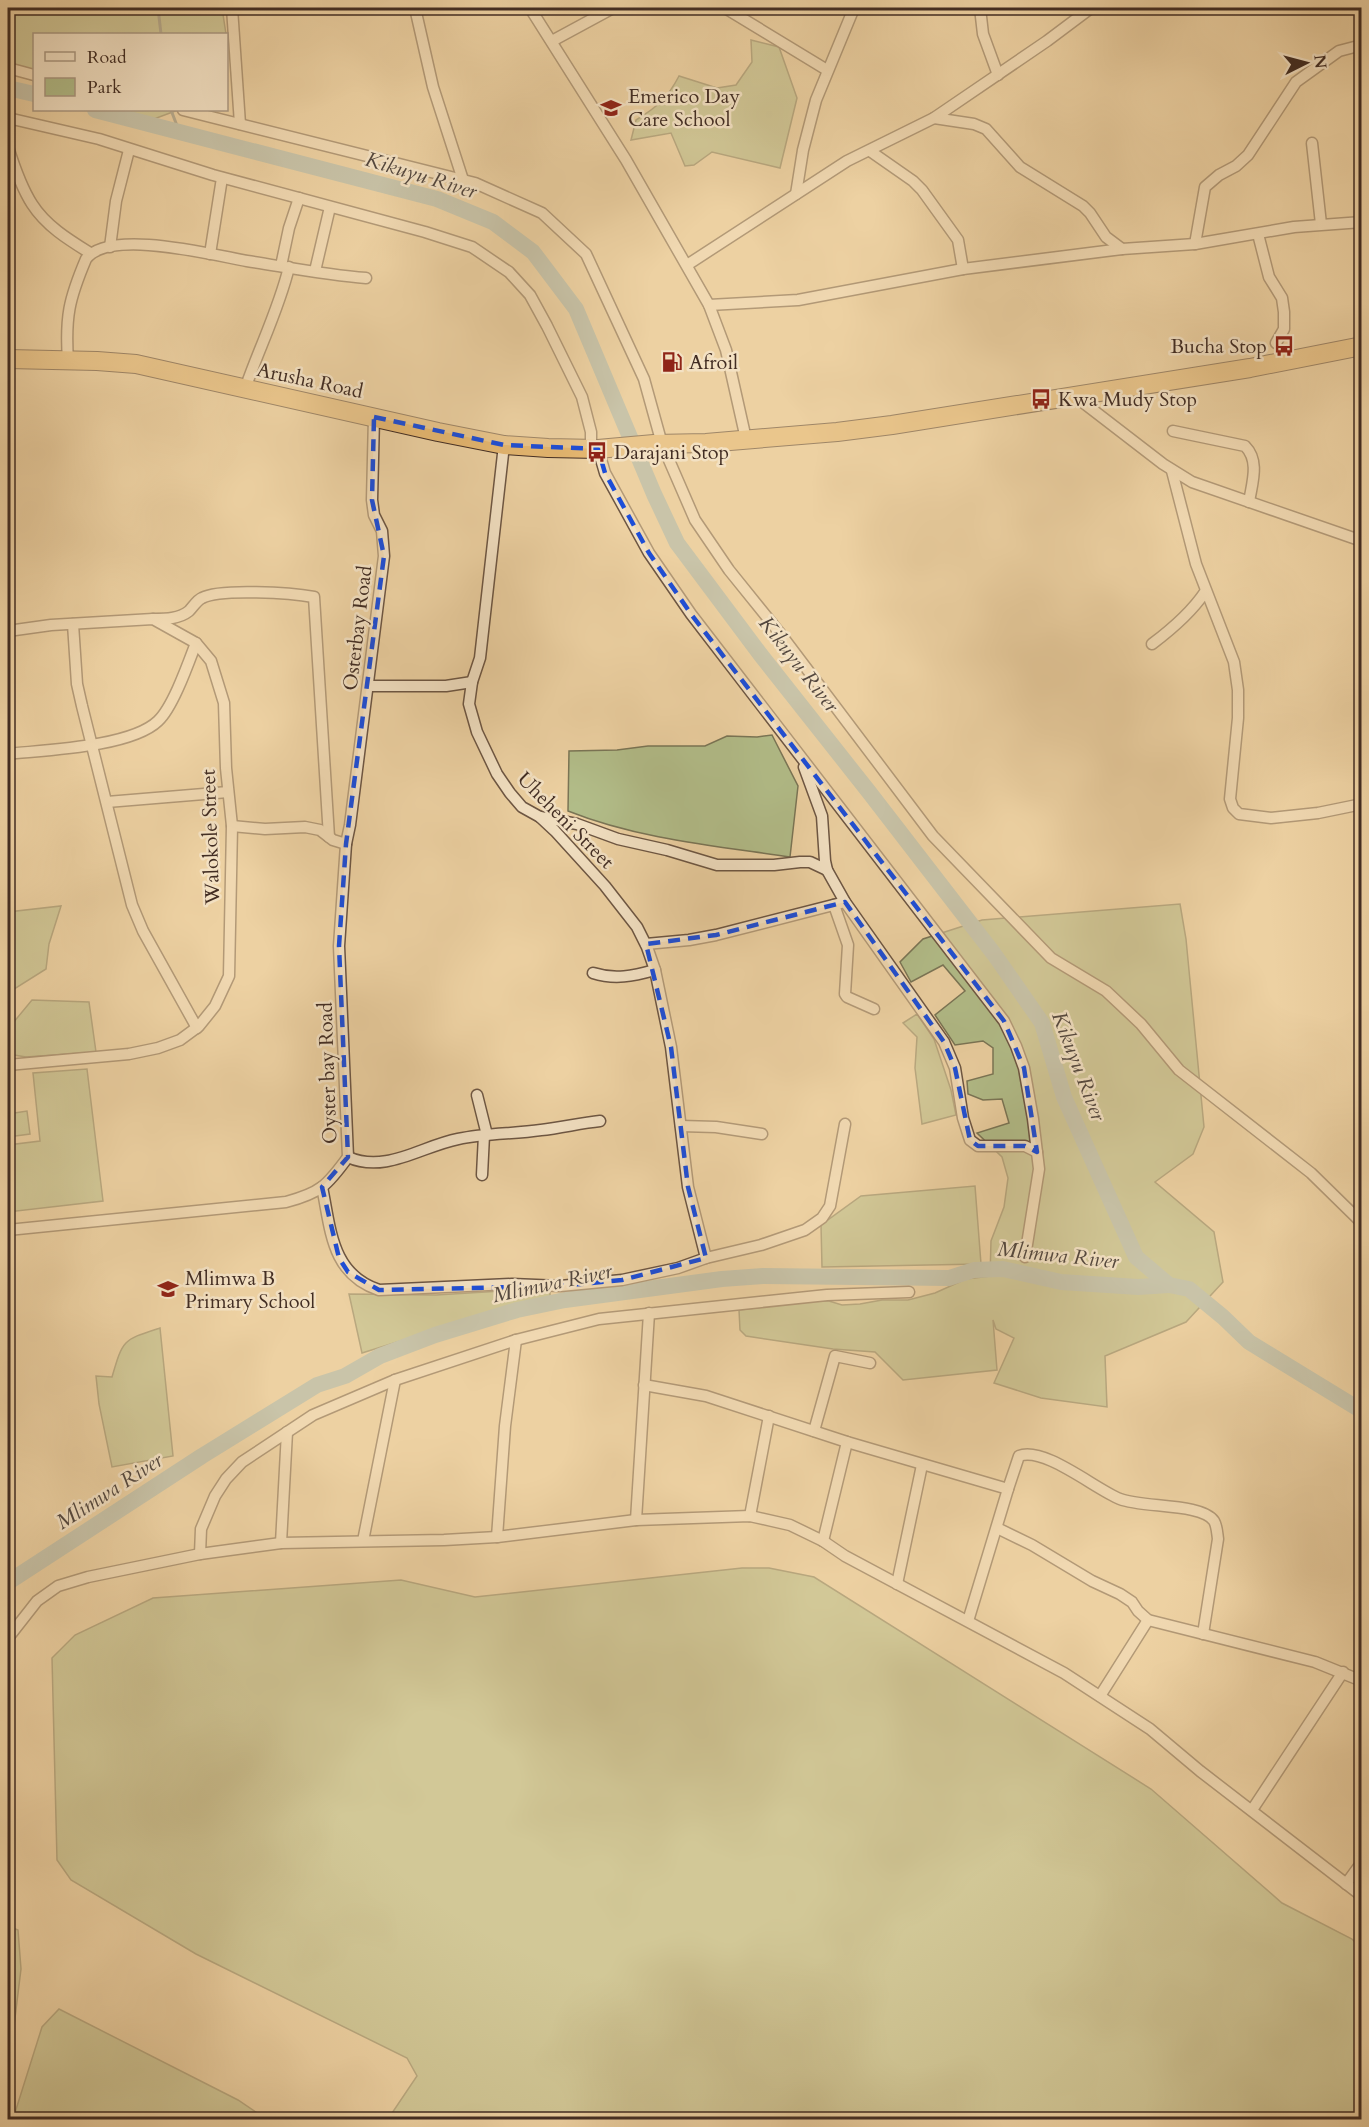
<svg xmlns="http://www.w3.org/2000/svg" width="1369" height="2127" font-family="Cardo,serif">
<rect width="100%" height="100%" fill="#edd1a2"/>
<filter id="stains"><feTurbulence type="fractalNoise" baseFrequency=".00333" numOctaves="4"/><feColorMatrix values="0 0 0 0 .2 0 0 0 0 .09 0 0 0 0 .02 0 0 0 .5 -.17"/></filter>
<radialGradient id="worn" r=".72"><stop offset=".6" stop-color="#630" stop-opacity="0"/><stop offset="1" stop-color="#630" stop-opacity=".3"/></radialGradient>
<g fill="#b2bd89" stroke="#7a7556" stroke-width="1.5">
<polygon points="8,8 222,8 226,34 34,34 34,81 8,72"/>
<path d="M 751,40 L 779,47 L 797,98 L 780,168 L 712,152 L 694,165 L 685,166 L 671,133 L 631,140 L 636,120 C 657,107 667,99 679,76 L 717,88 L 736,85 L 752,62 Z"/>
<polygon points="123,110 178,110 154,119"/>
<path d="M 772,735 L 798,786 L 790,857 C 716,846 638,839 568,811 L 569,751 L 617,750 L 648,746 L 705,746 L 727,736 L 757,737 Z"/>
<polygon points="1180,904 1186,939 1204,1127 1193,1154 1155,1182 1214,1232 1223,1282 1186,1322 1105,1356 1107,1407 1041,1398 994,1383 1014,1338 996,1329 993,1320 997,1370 903,1380 875,1352 833,1349 746,1336 740,1330 739,1310 815,1301 829,1301 842,1305 860,1304 882,1300 908,1300 935,1293 966,1279 990,1276 991,1241 1004,1207 1008,1178 1002,1157 977,1133 1009,1123 1002,1099 983,1100 968,1094 967,1081 993,1074 993,1048 983,1041 955,1045 935,1015 965,991 943,965 911,982 900,962 923,939 982,920"/>
<polygon points="61,906 49,944 46,969 8,993 8,912"/>
<polygon points="32,1000 89,1002 96,1052 26,1057 8,1054 8,1029"/>
<polygon points="917,1014 934,1039 951,1090 956,1115 922,1124 915,1068 917,1037 903,1023"/>
<polygon points="87,1069 103,1201 8,1212 8,1145 40,1141 33,1073"/>
<polygon points="27,1111 30,1134 8,1137 8,1114"/>
<polygon points="975,1186 981,1264 822,1267 821,1225 861,1196"/>
<polygon points="502,1291 550,1292 550,1298 493,1312 362,1353 349,1294 436,1295"/>
<path d="M 160,1328 L 173,1456 L 112,1467 L 99,1404 L 96,1376 L 112,1377 C 123,1339 123,1340 160,1328 Z"/>
<polygon points="742,1568 769,1568 814,1577 1151,1789 1282,1903 1352,1939 1361,1948 1361,2119 388,2119 417,2076 407,2058 196,1954 71,1880 57,1860 52,1658 75,1635 153,1598 401,1580 475,1597"/>
<polygon points="8,1926 18,1930 21,1969 13,2034 8,2058"/>
<polygon points="59,2009 238,2100 266,2119 13,2119 42,2027"/>
</g>
<g fill="none" stroke-linecap="round" stroke-linejoin="round">
<g stroke="#797e78" stroke-width="3">
<polyline points="158,8 161,34"/>
<polyline points="171,110 179,131"/>
</g>
<g stroke="#9eb4b1" stroke-width="16">
<polyline points="8,88 34,94"/>
<polyline points="95,110 437,199 493,222 533,252 576,309 654,494 677,543 760,654 869,792 994,954 1042,1023 1064,1097 1136,1257 1169,1285 1189,1289 1223,1317 1249,1342 1362,1411"/>
<polyline points="10,1581 202,1456 317,1385 345,1376 380,1356 435,1335 517,1310 565,1300 722,1279 763,1276 949,1278 974,1270 1003,1269 1061,1282 1138,1287 1169,1285"/>
</g>
<g stroke="#6d5643" stroke-width="13">
<g id="street">
<polyline points="232,8 240,124"/>
<polyline points="415,8 433,87 463,180"/>
<polyline points="530,8 626,160 709,305 726,350 746,439"/>
<polyline points="725,8 827,70"/>
<polyline points="980,8 983,34 998,75"/>
<polyline points="552,41 613,8"/>
<polyline points="8,68 34,75"/>
<polyline points="183,110 475,183 542,213 586,254 644,379 662,444 695,520 729,570 779,632 933,836 1051,958 1106,991 1141,1024 1179,1070 1311,1173 1362,1223"/>
<polyline points="8,118 99,139 213,175 425,232 472,247 509,272 530,295 547,326 582,397 591,432 591,449"/>
<polyline points="934,118 974,124 986,129 1020,167 1083,206 1090,213 1106,237 1122,249"/>
<polyline points="1312,143 1321,224"/>
<path d="M 8,147 C 14,166 21,187 32,204 C 46,226 69,240 90,253"/>
<polyline points="870,151 913,181 922,190 958,240 963,269"/>
<polyline points="796,194 803,150 816,100 854,8"/>
<polyline points="1258,234 1269,277 1282,298 1284,312 1284,329 1276,343"/>
<polyline points="1195,244 1205,187 1219,175 1236,166 1248,155 1296,82 1339,51 1362,45"/>
<polyline points="110,247 116,201 129,150"/>
<polyline points="210,254 222,178"/>
<polyline points="687,265 847,161 934,118 1047,41 1091,8"/>
<polyline points="281,266 289,228 299,198"/>
<polyline points="315,271 330,207"/>
<polyline points="709,305 798,300 963,269 1122,249 1195,244 1294,227 1362,222"/>
<path d="M 68,361 C 65,317 69,299 86,259 C 109,228 213,255 247,261 C 286,267 326,275 366,278"/>
<path d="M 245,389 C 259,348 279,309 289,267"/>
<polyline points="1076,397 1163,464 1192,482 1362,541"/>
<path d="M 1173,431 L 1245,446 C 1260,461 1252,483 1249,502"/>
<polyline points="504,445 480,658 472,682 469,704 477,732 497,774 510,793 522,807 540,817 555,831 605,886 637,927 647,947 655,970 671,1047 688,1187 706,1258"/>
<polyline points="598,449 605,473 649,553 691,614 1004,1021 1016,1046 1024,1068 1033,1119 1039,1169 1025,1257"/>
<polyline points="1172,471 1196,564 1234,662 1238,690 1238,718 1230,799 1233,808 1239,814 1271,818 1318,813 1362,804"/>
<path d="M 153,619 C 166,619 179,619 189,611 C 193,607 197,600 202,598 C 220,588 292,593 314,597 L 329,837"/>
<polyline points="73,624 77,684 82,706 132,905 143,931 197,1028"/>
<polyline points="8,631 51,625 153,619 196,643 211,661 224,703 226,768 232,826 229,976 215,1006 199,1026 180,1040 158,1048 129,1054 8,1065"/>
<path d="M 1152,644 C 1172,629 1191,613 1205,592"/>
<polyline points="368,686 446,686 472,682"/>
<path d="M 8,754 C 45,750 131,747 158,721 C 173,707 188,664 196,643"/>
<polyline points="804,767 822,816 825,861 827,870 845,902 944,1042 955,1068 963,1118 970,1140 978,1146 1025,1146 1037,1152"/>
<polyline points="107,802 228,792"/>
<polyline points="540,817 577,824 618,839 667,850 717,865 774,865 800,862 810,862 827,870"/>
<polyline points="232,826 265,829 305,827 320,830 333,840 346,844"/>
<polyline points="834,905 848,945 845,994 847,997 874,1009"/>
<polyline points="646,944 689,940 716,935 845,902"/>
<path d="M 593,973 C 615,980 633,976 655,970"/>
<polyline points="477,1095 487,1135"/>
<polyline points="681,1126 716,1127 762,1134"/>
<path d="M 348,1157 C 385,1174 422,1146 458,1139 C 486,1133 514,1134 541,1130 C 561,1128 580,1123 600,1121"/>
<polyline points="482,1175 484,1135"/>
<path d="M 322,1187 C 331,1230 331,1274 379,1290 L 512,1284 L 560,1286 L 622,1280 L 678,1268 L 706,1258 L 761,1245 L 805,1230 L 822,1218 L 830,1206 L 845,1124"/>
<path d="M 8,1230 L 286,1202 C 320,1193 327,1186 348,1157 L 339,946 L 346,844 L 350,825 L 384,556 L 382,531 L 374,515 L 372,500 L 374,417"/>
<polyline points="644,1385 706,1396 847,1442 1008,1489 968,1621"/>
<polyline points="814,1431 835,1356 870,1363"/>
<path d="M 1008,1489 L 1019,1456 C 1044,1446 1095,1489 1120,1499 C 1142,1508 1202,1503 1214,1521 C 1217,1526 1217,1532 1218,1539 L 1203,1634"/>
<polyline points="750,1516 769,1416"/>
<polyline points="636,1520 649,1313"/>
<polyline points="997,1528 1032,1545 1092,1581 1120,1594 1132,1602 1138,1611 1148,1620 1315,1662 1362,1681"/>
<polyline points="497,1537 505,1426 516,1340"/>
<polyline points="363,1541 395,1380"/>
<polyline points="823,1541 847,1442"/>
<polyline points="281,1543 287,1432"/>
<polyline points="200,1554 201,1529 215,1496 226,1479 242,1462 313,1415 395,1380 516,1340 599,1319 827,1295 909,1292"/>
<polyline points="897,1584 922,1465"/>
<polyline points="8,1638 37,1601 58,1586 88,1577 200,1554 281,1543 444,1540 497,1537 636,1520 750,1516 790,1525 823,1541 845,1556 1064,1673 1150,1729 1200,1771 1362,1896"/>
<polyline points="1100,1696 1148,1620"/>
<polyline points="1252,1810 1343,1672"/>
<polyline points="1346,1884 1362,1862"/>
</g>
</g>
<g stroke="#422d23" stroke-width="20">
<polyline id="highway" points="8,359 97,361 136,364 438,432 504,445 548,448 598,449 654,444 706,443 837,432 892,425 1250,368 1362,346"/>
</g>
<use href="#street" stroke="#f3e1c3" stroke-width="10"/>
<use href="#highway" stroke="#e6b871" stroke-width="18"/>
</g>
<path d="M0 0H1369V2127H0ZM 374,417 L 504,445 L 598,449 L 605,473 L 649,553 L 691,614 L 1004,1021 L 1024,1068 L 1037,1152 L 1025,1146 L 978,1146 L 970,1140 L 955,1068 L 944,1042 L 845,902 L 716,935 L 646,944 L 671,1047 L 688,1187 L 706,1258 L 622,1280 L 560,1286 L 379,1290 L 348,1272 L 339,1258 L 322,1187 L 348,1157 L 339,946 L 346,844 L 384,556 L 372,500 Z" fill="#edd1a2" fill-opacity=".55" fill-rule="evenodd"/>
<path fill="none" stroke="#1d4ed8" stroke-width="4.5" stroke-dasharray="12 8" stroke-linejoin="round" d="M 374,417 L 504,445 L 598,449 L 605,473 L 649,553 L 691,614 L 1004,1021 L 1024,1068 L 1037,1152 L 1025,1146 L 978,1146 L 970,1140 L 955,1068 L 944,1042 L 845,902 L 716,935 L 646,944 L 671,1047 L 688,1187 L 706,1258 L 622,1280 L 560,1286 L 379,1290 L 348,1272 L 339,1258 L 322,1187 L 348,1157 L 339,946 L 346,844 L 384,556 L 372,500 Z"/>
<defs>
<g id="school-bare" transform="scale(1.62)"><path d="M0-5L7-2L0 1L-7-2ZM-4 1L0 2.5L4 1V4Q0 6-4 4Z" fill="#8f2418" stroke="#f3e1c3" stroke-width="2.5" paint-order="stroke"/></g>
<g id="bus-bare" transform="scale(1.62)"><path d="M-5-6H5V4H4V6H2V4H-2V6H-4V4H-5ZM-3.5-4V0h7V-4ZM-3.5 1.2v1.5H-2V1.2ZM2 1.2v1.5H3.5V1.2Z" fill="#8f2418" stroke="#f3e1c3" stroke-width="2.5" paint-order="stroke"/></g>
<g id="fuel-bare" transform="scale(1.62)"><path d="M-5.5-6h7V0h2V4h1.3V-2.5L3-4.5l.8-.8L6-3V5H2.5V1h-1V6h-7ZM-4.2-4.7v3.2H.2V-4.7Z" fill="#8f2418" stroke="#f3e1c3" stroke-width="2.5" paint-order="stroke"/></g>
</defs>
<g fill-rule="evenodd">
<use href="#school-bare" x="611" y="108"/>
<use href="#bus-bare" x="1284" y="346"/>
<use href="#fuel-bare" x="672" y="362"/>
<use href="#bus-bare" x="1041" y="399"/>
<use href="#bus-bare" x="597" y="452"/>
<use href="#school-bare" x="168" y="1289"/>
</g>
<g text-anchor="middle" stroke-width="5" stroke-linejoin="round" paint-order="stroke">
<g font-size="20" fill="#422d23" stroke="#f3e1c3" text-anchor="start">
<text x="628" y="103">Emerico Day<tspan x="628" dy="23">Care School</tspan></text>
<text x="1267" y="353" text-anchor="end">Bucha Stop</text>
<text x="689" y="369">Afroil</text>
<text x="1058" y="406">Kwa Mudy Stop</text>
<text x="614" y="459">Darajani Stop</text>
<text x="185" y="1285">Mlimwa B<tspan x="185" dy="23">Primary School</tspan></text>
</g>
<g font-size="20" fill="#422d23" stroke="#f3e1c3">
<text transform="translate(310 380) rotate(12)" y="7">Arusha Road</text>
<text transform="translate(357 628) rotate(-83)" y="7">Osterbay Road</text>
<text transform="translate(566 820) rotate(45)" y="7">Uheheni Street</text>
<text transform="translate(210 837) rotate(-92)" y="7">Walokole Street</text>
<text transform="translate(327 1073) rotate(-92)" y="7">Oyster bay Road</text>
</g>
<g font-size="21" font-style="italic" fill="#54483f" stroke="#f3e1c3">
<text transform="translate(421 175) rotate(17)" y="7">Kikuyu River</text>
<text transform="translate(799 664) rotate(52)" y="7">Kikuyu River</text>
<text transform="translate(1079 1066) rotate(69)" y="7">Kikuyu River</text>
<text transform="translate(1058 1255) rotate(6)" y="7">Mlimwa River</text>
<text transform="translate(552 1283) rotate(-12)" y="7">Mlimwa River</text>
<text transform="translate(109 1491) rotate(-33)" y="7">Mlimwa River</text>
</g>
</g>
<rect width="1369" height="2127" fill="none" stroke="#edd1a2" stroke-width="30"/>
<rect x="9" y="9" width="1351" height="2109" fill="none" stroke="#422d23" stroke-width="3"/>
<rect x="15" y="15" width="1339" height="2097" fill="none" stroke="#422d23" stroke-width="1.5"/>
<rect x="33" y="33" width="195" height="78" fill="#f3e1c3" stroke="#ac9983" stroke-width="1.5"/>
<rect x="45" y="52" width="30" height="9" fill="#f3e1c3" stroke="#ac9983" stroke-width="1.5"/>
<text x="87" y="63" font-size="18" fill="#422d23">Road</text>
<rect x="45" y="78" width="30" height="18" fill="#b2bd89" stroke="#ac9983" stroke-width="1.5"/>
<text x="87" y="93" font-size="18" fill="#422d23">Park</text>
<g transform="translate(1306 63) rotate(84)" stroke="#f3e1c3" stroke-width="4.5" paint-order="stroke">
<path d="M0-4.5L10 22L0 15L-10 22Z" fill="#422d23"/>
<text y="-9" font-size="16" font-weight="bold" text-anchor="middle" fill="#422d23">N</text>
</g>
<rect width="100%" height="100%" filter="url(#stains)"/>
<rect width="100%" height="100%" fill="url(#worn)"/>
</svg>
